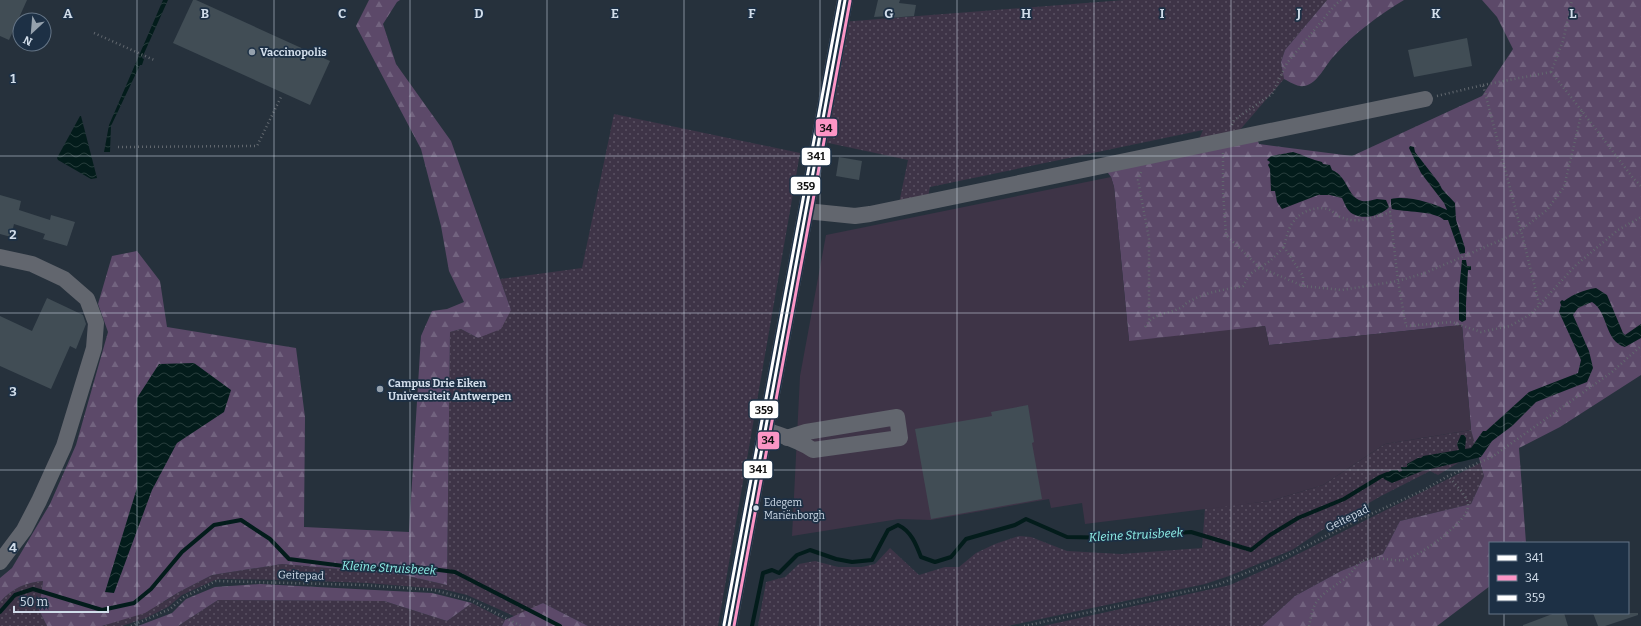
<svg xmlns="http://www.w3.org/2000/svg" width="1641" height="626" font-family="Bitter,serif">
<defs>
<pattern id="grass-dots" width="8" height="8" patternUnits="userSpaceOnUse"><rect width="8" height="8" fill="#3e3447"/><path d="M2 2h.1M6 6h.1" fill="none" stroke="#595162" stroke-width="1.8" stroke-linecap="round"/></pattern>
<pattern id="forest-firs" width="22" height="20" patternUnits="userSpaceOnUse"><rect width="22" height="20" fill="#5c4969"/><path d="M5 1l3.5 6h-7zM16 11l3.5 6h-7z" fill="#72637f"/></pattern>
<pattern id="water-waves" width="16" height="10" patternUnits="userSpaceOnUse"><rect width="16" height="10" fill="#031c1b"/><path d="M0 5q4-4 8 0t8 0" fill="none" stroke="#273d3c"/></pattern>
</defs>
<rect width="100%" height="100%" fill="#26313c"/>
<g fill="url(#grass-dots)">
<polygon points="1124,0 1327,0 1285,50 1281,62 1284,79 1232,139 1196,146 1203,130 930,187 927,202 898,208 908,160 819,141 841,22"/>
<polygon points="614,114 800,153 718,626 588,626 543,603 516,617 467,595 442,589 367,583 287,580 221,579 215,580 182,595 168,607 146,618 122,626 103,626 165,601 179,592 212,575 282,564 399,574 447,585 450,332 461,329 478,338 511,310 500,279 582,268"/>
<polygon points="1471,430 1478,451 1438,475 1430,471 1381,496 1319,532 1292,550 1229,576 1205,584 1008,626 758,626 766,582 785,577 799,564 815,561 838,567 862,567 875,564 890,548 919,575 945,567 959,567 976,553 995,544 1019,536 1031,537 1067,551 1121,554 1202,548 1205,508 1270,501 1323,485 1385,444"/>
<polygon points="1480,463 1484,476 1471,504 1400,521 1383,554 1341,571 1295,596 1262,626 1043,626 1230,585 1280,563"/>
<path d="M 43,581 L 39,610 L 47,626 L 0,626 L 0,602 C 11,589 26,582 43,581 Z"/>
<polygon points="218,600 384,601 447,621 472,603 505,620 502,626 178,626"/>
</g>
<g fill="url(#forest-firs)">
<path d="M 369,0 L 400,0 L 397,2 L 383,24 L 396,64 L 451,141 L 511,310 L 501,329 L 478,338 L 461,329 L 450,332 L 447,585 L 399,574 L 282,564 L 212,575 L 179,592 L 145,613 L 102,626 L 47,626 L 39,610 L 43,581 C 26,582 11,589 0,602 L 0,578 L 12,568 L 50,504 L 76,445 L 108,332 L 98,304 L 112,256 L 137,251 L 160,281 L 167,327 L 296,348 L 305,417 L 304,527 L 409,532 L 421,336 L 432,311 L 447,309 L 464,302 L 449,271 L 441,226 L 421,149 L 356,26 Z"/>
<path d="M 1327,0 L 1404,0 C 1379,15 1353,34 1334,56 C 1325,65 1318,84 1304,86 C 1297,87 1290,82 1284,79 L 1281,62 L 1285,50 Z"/>
<polygon points="1482,0 1641,0 1641,375 1560,427 1519,448 1526,543 1490,543 1490,586 1437,626 1262,626 1295,596 1341,571 1383,554 1400,521 1471,504 1484,476 1471,430 1462,325 1269,345 1265,326 1163,341 1129,341 1114,187 1111,177 1103,166 1255,134 1259,144 1352,156 1482,96 1513,49 1497,17"/>
<polygon points="260,584 432,593 472,603 447,621 384,601 218,600 178,626 138,626 172,613 186,599 215,587"/>
<polygon points="543,603 588,626 502,626 505,620"/>
</g>
<polygon fill="#3e3447" points="1111,177 1114,187 1129,341 1265,326 1269,345 1462,325 1471,430 1385,444 1323,485 1270,501 1085,524 1082,503 1051,508 1049,499 931,520 899,519 792,536 800,376 826,235"/>
<g fill="url(#water-waves)">
<polygon points="163,0 168,0 142,58 144,59 142,65 140,65 111,126 110,152 104,152 109,125"/>
<polygon points="80,116 81,116 97,178 91,179 58,160 57,158"/>
<path d="M 1410,146 L 1414,147 L 1415,152 L 1439,183 L 1442,189 L 1455,203 L 1456,220 L 1465,248 L 1465,253 L 1460,254 L 1448,220 L 1444,220 C 1436,211 1403,212 1392,209 L 1391,205 L 1391,199 C 1407,195 1434,203 1447,210 L 1444,203 L 1421,173 L 1409,148 Z"/>
<path d="M 1293,152 C 1304,155 1312,160 1322,162 L 1323,164 L 1330,165 L 1332,170 C 1347,176 1347,194 1359,200 C 1366,203 1370,200 1377,199 C 1379,199 1384,200 1386,200 L 1389,207 C 1381,216 1364,220 1353,214 C 1347,211 1345,204 1342,198 L 1330,195 L 1318,195 L 1282,209 L 1277,202 L 1275,191 L 1271,191 L 1270,169 L 1268,165 L 1270,162 L 1267,160 L 1271,156 Z"/>
<polygon points="1462,260 1466,260 1467,266 1471,266 1471,270 1468,270 1466,303 1466,320 1462,322 1459,320 1459,291"/>
<path d="M 1596,288 L 1607,295 L 1623,333 L 1625,335 L 1641,324 L 1641,338 L 1625,347 C 1604,341 1609,313 1592,302 L 1578,308 L 1573,315 L 1589,351 L 1593,368 L 1587,382 L 1536,402 L 1512,426 L 1492,441 L 1481,457 L 1422,471 L 1392,483 L 1384,479 L 1383,475 L 1392,470 L 1398,470 L 1399,472 L 1402,471 L 1401,467 L 1407,467 L 1407,464 L 1418,458 L 1421,458 L 1423,456 L 1459,450 L 1457,444 L 1461,435 L 1464,435 L 1466,438 L 1465,449 L 1471,448 L 1483,431 L 1486,431 L 1529,392 L 1578,373 L 1581,360 L 1559,312 L 1561,305 L 1560,302 L 1562,300 L 1564,301 C 1574,294 1583,290 1596,288 Z"/>
<polygon points="194,363 231,390 224,412 177,443 152,490 114,593 105,592 137,488 137,398 159,364"/>
</g>
<g fill="none" stroke-linecap="round" stroke-linejoin="round">
<g stroke="#031c1b" stroke-width="4">
<polyline points="0,612 15,595 33,589 102,610 134,603 151,589 182,552 214,525 241,520 270,539 289,559 367,569 415,567 455,572 560,626"/>
<path d="M 752,626 L 763,573 L 772,570 L 779,573 L 797,555 L 810,550 L 836,559 L 852,562 L 872,560 L 888,530 L 898,525 C 911,531 916,544 921,557 L 935,562 L 951,557 L 966,539 L 1015,525 L 1026,519 L 1067,537 L 1118,538 L 1191,532 L 1251,550 L 1270,535 L 1298,518 L 1344,499 L 1380,477 L 1387,474"/>
</g>
</g>
<g fill="#414d55">
<polygon points="0,0 27,0 9,40 0,36"/>
<polygon points="193,0 196,0 330,61 310,105 173,43"/>
<polygon points="878,0 900,0 899,3 916,5 914,16 889,18 889,16 874,17"/>
<polygon points="1467,38 1472,66 1414,77 1408,50"/>
<polygon points="839,157 862,161 859,180 836,176"/>
<polygon points="0,195 21,201 19,210 50,220 51,215 75,222 67,246 43,239 45,234 14,224 11,237 0,234"/>
<polygon points="47,298 83,315 86,324 76,349 70,346 51,389 0,366 0,316 32,331"/>
<polygon points="1028,405 1034,442 1032,443 1042,499 931,519 915,429 992,416 991,412"/>
<polygon points="1555,613 1564,613 1568,626 1523,626 1523,625"/>
<polygon points="1593,613 1638,613 1638,615 1605,626 1598,626"/>
</g>
<g fill="none" stroke-linecap="round" stroke-linejoin="round">
<g stroke="#62686f" stroke-width="2.5" stroke-dasharray="1 3" stroke-linecap="butt">
<polyline points="94,33 154,60"/>
<polyline points="1551,72 1582,111 1633,178 1641,186"/>
<polyline points="1551,72 1563,41 1572,0"/>
<polyline points="1483,85 1551,72"/>
<polyline points="1437,96 1483,85 1521,230 1539,304"/>
<polyline points="1232,125 1234,120 1272,94 1287,63 1335,5 1341,0"/>
<polyline points="118,147 257,146 281,97"/>
<polyline points="1223,153 1223,191 1226,235 1259,267 1303,286 1342,290 1398,281 1425,273 1517,233 1547,210 1564,187 1582,111"/>
<polyline points="1141,172 1138,180 1149,239 1149,320"/>
<path d="M 1303,286 L 1303,276 L 1284,247 C 1286,239 1288,228 1294,221 C 1301,211 1318,205 1330,210 C 1334,212 1338,217 1343,218 C 1358,224 1376,217 1390,212 L 1398,281 L 1406,326 L 1452,322 L 1481,332 L 1510,326 L 1531,314 L 1576,265 L 1618,230 L 1641,217"/>
<path d="M 1145,327 C 1155,311 1168,315 1182,307 C 1184,306 1185,304 1187,303 C 1204,292 1224,290 1243,286 L 1250,274 L 1270,261 L 1284,247"/>
<polyline points="131,626 170,609 184,597 216,581 363,585 434,590 471,600 521,626"/>
<polyline points="1024,626 1217,585 1280,559 1360,519 1424,490 1448,476 1492,457 1612,372 1641,346"/>
<path d="M 1309,626 C 1311,618 1312,607 1318,600 C 1325,591 1337,585 1347,577 C 1352,573 1356,565 1361,562 C 1374,554 1391,562 1404,560 C 1418,557 1468,522 1468,506 C 1468,495 1455,485 1448,476"/>
</g>
<g stroke="#62666e" stroke-width="16">
<polyline points="806,211 855,216 870,214 1425,99"/>
<polyline points="0,257 32,264 64,279 87,299 96,323 94,348 64,446 39,501 24,530 0,562"/>
<path d="M 766,430 C 782,436 799,440 813,450 L 900,438 L 897,417 L 806,432 L 787,438"/>
<polyline points="729,626 845,0"/>
</g>
<g stroke="#1d3045" stroke-width="6">
<polyline id="bus-1" points="729,626 845,0"/>
</g>
<g stroke="#1d3045" stroke-width="6">
<polyline id="bus-2" points="734,626 850,1"/>
</g>
<g stroke="#1d3045" stroke-width="6">
<polyline id="bus-3" points="724,625 840,0"/>
</g>
<use href="#bus-1" stroke="#fff" stroke-width="3"/>
<use href="#bus-2" stroke="#fc95c5" stroke-width="3"/>
<use href="#bus-3" stroke="#fff" stroke-width="3"/>
</g>
<path fill="none" stroke="#d1ddea" stroke-width="1" stroke-opacity="0.55" d="M 137,0 L 137,626M 274,0 L 274,626M 410,0 L 410,626M 547,0 L 547,626M 684,0 L 684,626M 820,0 L 820,626M 957,0 L 957,626M 1094,0 L 1094,626M 1231,0 L 1231,626M 1368,0 L 1368,626M 1504,0 L 1504,543M 0,156 L 1641,156M 0,313 L 1641,313M 0,470 L 1641,470M 1504,613 L 1504,626"/>
<g fill="#95a1ad" stroke="#1d3045" stroke-width="1.5">
<circle cx="252" cy="52" r="4"/>
<circle cx="380" cy="389" r="4"/>
</g>
<circle fill="#d1ddea" stroke="#1d3045" stroke-width="1.5" cx="756" cy="508" r="3.5"/>
<g text-anchor="middle" stroke-width="3.5" stroke-linejoin="round" paint-order="stroke">
<g font-size="10" fill="#d1ddea" stroke="#1d3045" text-anchor="start">
<text x="764" y="506">Edegem<tspan x="764" dy="13">Mariënborgh</tspan></text>
</g>
<g font-size="11" font-weight="bold" fill="#d1ddea" stroke="#1d3045" text-anchor="start">
<text x="260" y="56">Vaccinopolis</text>
<text x="388" y="387">Campus Drie Eiken<tspan x="388" dy="13">Universiteit Antwerpen</tspan></text>
</g>
<g font-size="11" fill="#d1ddea" stroke="#1d3045">
<text transform="translate(1347 518) rotate(-26)" y="4">Geitepad</text>
<text transform="translate(301 575) rotate(2)" y="4">Geitepad</text>
</g>
<g font-size="12" font-style="italic" fill="#90f2ea" stroke="#1d3045">
<text transform="translate(1136 535) rotate(-3)" y="4">Kleine Struisbeek</text>
<text transform="translate(389 568) rotate(3)" y="4">Kleine Struisbeek</text>
</g>
</g>
<g font-size="13" text-anchor="middle" font-weight="bold" fill="#d1ddea" stroke="#1d3045" stroke-width="3.5" stroke-linejoin="round" paint-order="stroke">
<text x="68" y="18">A</text>
<text x="205" y="18">B</text>
<text x="342" y="18">C</text>
<text x="479" y="18">D</text>
<text x="615" y="18">E</text>
<text x="752" y="18">F</text>
<text x="889" y="18">G</text>
<text x="1026" y="18">H</text>
<text x="1162" y="18">I</text>
<text x="1299" y="18">J</text>
<text x="1436" y="18">K</text>
<text x="1573" y="18">L</text>
<text x="13" y="83">1</text>
<text x="13" y="239">2</text>
<text x="13" y="396">3</text>
<text x="13" y="552">4</text>
</g>
<g stroke="#1d3045" stroke-width="1.5">
<rect x="815" y="118" width="23" height="19" rx="4" fill="#fc95c5"/>
<rect x="801" y="147" width="30" height="19" rx="4" fill="#fff"/>
<rect x="790" y="176" width="31" height="19" rx="4" fill="#fff"/>
<rect x="749" y="400" width="30" height="19" rx="4" fill="#fff"/>
<rect x="757" y="431" width="23" height="19" rx="4" fill="#fc95c5"/>
<rect x="743" y="460" width="30" height="19" rx="4" fill="#fff"/>
</g>
<g font-size="11" text-anchor="middle" font-weight="bold" fill="#111">
<text x="826" y="132">34</text>
<text x="816" y="160">341</text>
<text x="806" y="190">359</text>
<text x="764" y="414">359</text>
<text x="768" y="444">34</text>
<text x="758" y="473">341</text>
</g>
<rect x="1489" y="542" width="140" height="72" fill="#1d3045" stroke="#657587"/>
<rect x="1497" y="555" width="20" height="6" fill="#ffffff" stroke="#657587"/>
<text x="1525" y="562" font-size="12" fill="#d1ddea">341</text>
<rect x="1497" y="575" width="20" height="6" fill="#fc95c5" stroke="#657587"/>
<text x="1525" y="582" font-size="12" fill="#d1ddea">34</text>
<rect x="1497" y="595" width="20" height="6" fill="#ffffff" stroke="#657587"/>
<text x="1525" y="602" font-size="12" fill="#d1ddea">359</text>
<g transform="translate(32 32) rotate(206)"><circle r="19" fill="#1d3045" stroke="#657587"/>
<path d="M0-3L7 15L0 10L-7 15Z" fill="#95a1ad"/>
<text y="-6" font-size="11" font-weight="bold" text-anchor="middle" fill="#d1ddea">N</text>
</g>
<path d="M14 606v6h94v-6" fill="none" stroke="#d1ddea" stroke-width="2"/>
<text x="20" y="606" font-size="12" fill="#d1ddea" stroke="#1d3045" stroke-width="3" paint-order="stroke">50 m</text>
</svg>
